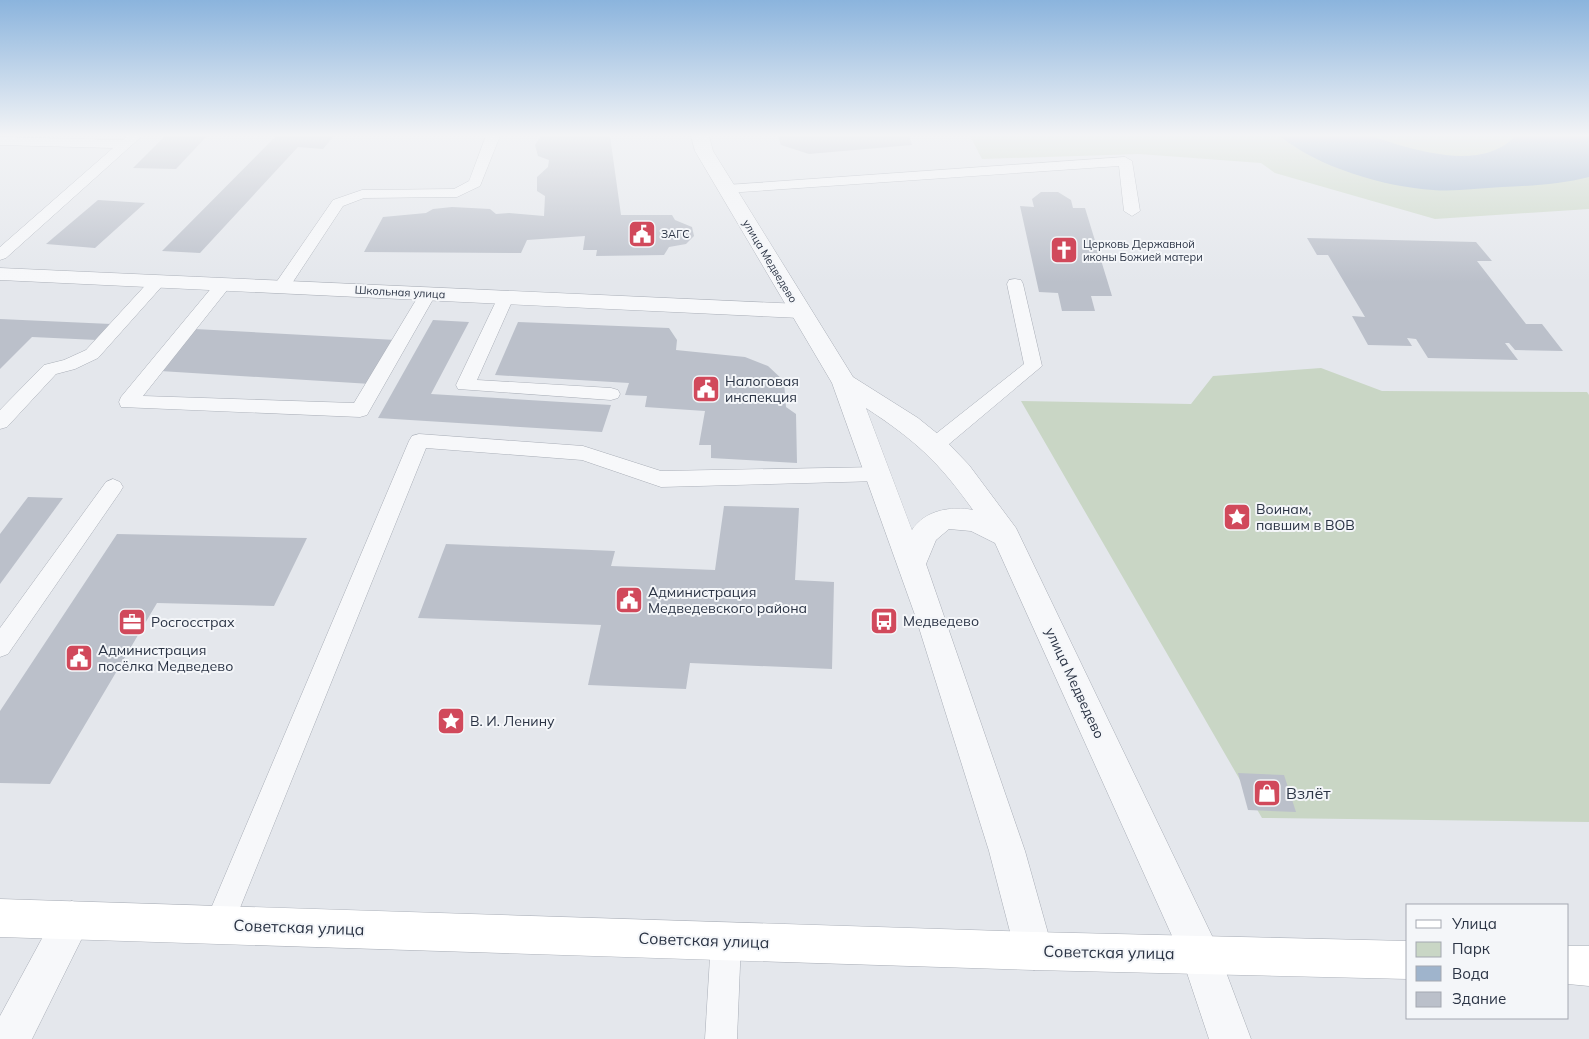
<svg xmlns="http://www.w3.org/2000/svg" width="1589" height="1039" font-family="Mulish,sans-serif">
<rect width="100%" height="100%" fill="#e4e7ec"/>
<g fill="#c9d6c5">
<polygon points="970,136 1589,136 1589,209 1435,219 1275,173 1261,163 1139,154 982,159"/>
<polygon points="1321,368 1382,391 1587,392 1589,395 1589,822 1262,818 1021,401 1191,404 1213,376"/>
</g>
<path fill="#9fb4cc" d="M 1280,136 C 1306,136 1345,132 1369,136 C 1379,138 1389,142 1399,145 C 1435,155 1487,167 1515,136 L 1589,136 L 1589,177 C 1562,184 1530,186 1502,187 C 1479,188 1455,192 1433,190 C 1385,187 1317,167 1280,136 Z"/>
<g fill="#bbc0ca">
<polygon points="165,136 207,136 176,169 133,168"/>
<polygon points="276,136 334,136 323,149 298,147 200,253 162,251"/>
<polygon points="541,136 610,136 621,215 672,215 675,220 692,227 694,236 686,244 669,247 664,255 596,256 597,250 583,250 585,236 527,240 521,253 364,252 383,217 426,213 433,209 452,207 490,209 496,214 509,213 544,216 545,196 537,191 537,177 548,167 549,160 538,156 535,145"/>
<polygon points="778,136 909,136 912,145 809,154 781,145"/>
<polygon points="1041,192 1058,192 1071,200 1073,208 1085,208 1112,296 1091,296 1095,311 1062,311 1058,293 1039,292 1020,206 1034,207 1032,199"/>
<polygon points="98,200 145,203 95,248 46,244"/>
<polygon points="1307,238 1476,242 1492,261 1477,261 1526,324 1542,324 1563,351 1515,350 1509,343 1505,343 1518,360 1428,358 1416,339 1407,338 1412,346 1368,345 1352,316 1365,317 1328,255 1317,255"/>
<polygon points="0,319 111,324 97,340 32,337 0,369"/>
<polygon points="433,320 469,322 431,394 611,405 602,432 378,418"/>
<polygon points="518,322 669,328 677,340 676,350 745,357 768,366 784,381 786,407 796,414 797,463 711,458 711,445 699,445 705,411 645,407 647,396 625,395 629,383 495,375"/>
<polygon points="195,329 396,340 371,384 160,371"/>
<polygon points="28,497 63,498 0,584 0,534"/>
<polygon points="724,506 799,508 795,580 834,582 832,669 690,663 686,689 588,685 601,625 418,618 446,544 615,551 611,566 715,570"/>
<polygon points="117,534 307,538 274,606 157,603 50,784 0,783 0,711"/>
<polygon points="1238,773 1284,775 1296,812 1248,810"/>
</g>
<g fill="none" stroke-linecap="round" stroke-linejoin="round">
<g stroke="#a9aeb7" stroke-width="1">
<g id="service">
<polygon points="127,136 142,136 6,258 0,260 0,247 113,148 0,145 0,137 123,140"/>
<polygon points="486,136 500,136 480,186 457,197 364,198 343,206 287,291 275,291 273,287 333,200 362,190 454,189 469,181"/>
<polygon points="1125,157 1132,161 1140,211 1132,216 1124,211 1119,166 727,193 720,189 727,185"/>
<polygon points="158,276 164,278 166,281 164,284 98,358 75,369 56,374 7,427 0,429 0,410 44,365 64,360 86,350 152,278"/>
<polygon points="224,279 230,280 232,284 143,396 354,403 422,290 434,290 436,294 367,415 360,417 121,407 119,402 121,397 218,280"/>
<polygon points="1015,279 1021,280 1023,284 1042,366 942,450 935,452 928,450 925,445 928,440 1024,364 1007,284 1009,280"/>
<polygon points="506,292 512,293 514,297 477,380 611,388 618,390 620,394 618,398 611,400 458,389 456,385 498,297 500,293"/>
<polygon points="419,434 583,446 661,471 879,467 886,469 889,474 886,479 879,481 661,487 582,460 426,448 229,935 219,940 209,935 204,925 409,441 412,436"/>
<polygon points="113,479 120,482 123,487 120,492 8,654 0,657 0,628 106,482"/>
<polygon points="726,926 737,930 741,941 737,1039 705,1039 711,941 715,930"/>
</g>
</g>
<g stroke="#a9aeb7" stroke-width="1">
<polygon id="pedestrian" points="72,901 85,907 91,920 32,1039 0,1039 0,1016 59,907"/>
</g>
<g stroke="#a9aeb7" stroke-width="1">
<polygon id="minor" points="0,268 800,304 808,306 811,311 808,316 800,318 0,280"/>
</g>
<g stroke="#a9aeb7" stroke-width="1">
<path id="tertiary" d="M 691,136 L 709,136 L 713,151 L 853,377 L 918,418 L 944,439 L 969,465 L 1016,528 L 1214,940 L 1251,1039 L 1209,1039 L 1182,958 L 995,543 L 971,531 L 949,529 L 936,540 L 926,564 L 1025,851 L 1053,951 L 1048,965 L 1034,970 L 1020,965 L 1015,951 L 989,851 L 915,615 L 832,383 L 695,151 ZM 866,408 C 915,440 939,462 973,510 C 951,506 925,510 912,530 Z"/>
</g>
<g stroke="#a9aeb7" stroke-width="1">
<g id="secondary">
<polygon points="0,899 1034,932 1408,941 1408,979 1034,970 0,937"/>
<polygon points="1568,946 1589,946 1589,986 1568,984"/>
</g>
</g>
<use href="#service" fill="#f7f8fa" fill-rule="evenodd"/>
<use href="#pedestrian" fill="#f7f8fa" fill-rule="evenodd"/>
<use href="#minor" fill="#f7f8fa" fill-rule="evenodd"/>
<use href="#tertiary" fill="#f7f8fa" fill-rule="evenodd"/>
<use href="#secondary" fill="#fff" fill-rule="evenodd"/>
</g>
<linearGradient id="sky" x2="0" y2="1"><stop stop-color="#8bb4dd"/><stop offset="0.48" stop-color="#f3f4f6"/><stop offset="1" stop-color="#f3f4f6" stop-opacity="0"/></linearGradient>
<rect width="1589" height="282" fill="url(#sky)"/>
<defs>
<g id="civic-square" transform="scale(1.4375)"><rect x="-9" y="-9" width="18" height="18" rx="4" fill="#d1495b" stroke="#f4f6f9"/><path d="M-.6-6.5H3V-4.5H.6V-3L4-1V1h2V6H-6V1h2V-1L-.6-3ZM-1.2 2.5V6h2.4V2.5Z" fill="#fff"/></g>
<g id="church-square" transform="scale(1.4375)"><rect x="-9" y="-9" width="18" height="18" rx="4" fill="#d1495b" stroke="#f4f6f9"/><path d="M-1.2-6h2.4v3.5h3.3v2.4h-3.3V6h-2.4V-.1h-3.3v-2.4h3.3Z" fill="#fff"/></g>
<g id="sight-square" transform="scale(1.4375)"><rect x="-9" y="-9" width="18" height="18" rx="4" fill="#d1495b" stroke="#f4f6f9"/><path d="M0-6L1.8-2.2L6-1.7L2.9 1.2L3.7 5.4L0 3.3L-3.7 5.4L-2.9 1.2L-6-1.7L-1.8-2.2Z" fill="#fff"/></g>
<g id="bus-square" transform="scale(1.4375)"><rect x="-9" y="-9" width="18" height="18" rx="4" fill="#d1495b" stroke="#f4f6f9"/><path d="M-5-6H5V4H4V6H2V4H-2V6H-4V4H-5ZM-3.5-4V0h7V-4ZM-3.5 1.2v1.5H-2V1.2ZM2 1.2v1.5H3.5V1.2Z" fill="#fff"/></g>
<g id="office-square" transform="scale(1.4375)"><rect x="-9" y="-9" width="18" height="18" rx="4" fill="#d1495b" stroke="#f4f6f9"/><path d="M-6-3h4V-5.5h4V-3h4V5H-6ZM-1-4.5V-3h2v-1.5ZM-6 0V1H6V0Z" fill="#fff"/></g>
<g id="shop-square" transform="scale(1.4375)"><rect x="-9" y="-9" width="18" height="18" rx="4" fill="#d1495b" stroke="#f4f6f9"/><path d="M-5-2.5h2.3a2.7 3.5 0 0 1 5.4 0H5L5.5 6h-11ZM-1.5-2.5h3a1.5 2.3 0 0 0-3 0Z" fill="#fff"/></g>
</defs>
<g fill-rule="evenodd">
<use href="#civic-square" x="642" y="234"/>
<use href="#church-square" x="1064" y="250"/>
<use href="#civic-square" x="706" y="389"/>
<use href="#sight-square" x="1237" y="517"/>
<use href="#civic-square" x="629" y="600"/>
<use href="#bus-square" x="884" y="621"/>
<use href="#office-square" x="132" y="622"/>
<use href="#civic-square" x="79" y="658"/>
<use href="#sight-square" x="451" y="721"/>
<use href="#shop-square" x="1267" y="793"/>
</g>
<g text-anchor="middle" stroke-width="4" stroke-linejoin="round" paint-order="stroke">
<g font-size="11" fill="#2b3445" stroke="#f4f6f9" text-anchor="start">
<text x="661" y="238">ЗАГС</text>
<text x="1083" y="248">Церковь Державной<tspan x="1083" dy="13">иконы Божией матери</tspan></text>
</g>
<g font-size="11" fill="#2b3445" stroke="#f4f6f9">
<text transform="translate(770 261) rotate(59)" y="4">улица Медведево</text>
<text transform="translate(400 292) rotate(3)" y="4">Школьная улица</text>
</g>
<g font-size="14" fill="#2b3445" stroke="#f4f6f9" text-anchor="start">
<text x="725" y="386">Налоговая<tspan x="725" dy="16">инспекция</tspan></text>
<text x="1256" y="514">Воинам,<tspan x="1256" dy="16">павшим в ВОВ</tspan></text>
<text x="648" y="597">Администрация<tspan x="648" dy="16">Медведевского района</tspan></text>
<text x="903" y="626">Медведево</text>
<text x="151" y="627">Росгосстрах</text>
<text x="98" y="655">Администрация<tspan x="98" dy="16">посёлка Медведево</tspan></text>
<text x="470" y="726">В. И. Ленину</text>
</g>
<g font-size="14" fill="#2b3445" stroke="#f4f6f9">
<text transform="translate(1075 683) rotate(65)" y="5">улица Медведево</text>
</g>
<g font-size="16" fill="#2b3445" stroke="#f4f6f9" text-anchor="start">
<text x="1286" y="799">Взлёт</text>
</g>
<g font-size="16" fill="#2b3445" stroke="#f4f6f9">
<text transform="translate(299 927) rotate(2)" y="6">Советская улица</text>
<text transform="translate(704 940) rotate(2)" y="6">Советская улица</text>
<text transform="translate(1109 952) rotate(1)" y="6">Советская улица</text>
</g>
</g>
<rect x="1406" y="904" width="162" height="115" fill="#f4f6f9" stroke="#a4a8b1"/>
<rect x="1416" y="920" width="25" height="8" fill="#ffffff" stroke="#a4a8b1"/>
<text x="1452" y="929" font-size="15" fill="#2b3445">Улица</text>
<rect x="1416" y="942" width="25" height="15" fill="#c9d6c5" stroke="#a4a8b1"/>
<text x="1452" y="954" font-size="15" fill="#2b3445">Парк</text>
<rect x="1416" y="966" width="25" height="15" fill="#9fb4cc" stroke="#a4a8b1"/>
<text x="1452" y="979" font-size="15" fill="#2b3445">Вода</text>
<rect x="1416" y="992" width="25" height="15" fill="#bbc0ca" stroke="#a4a8b1"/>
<text x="1452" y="1004" font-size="15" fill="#2b3445">Здание</text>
</svg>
